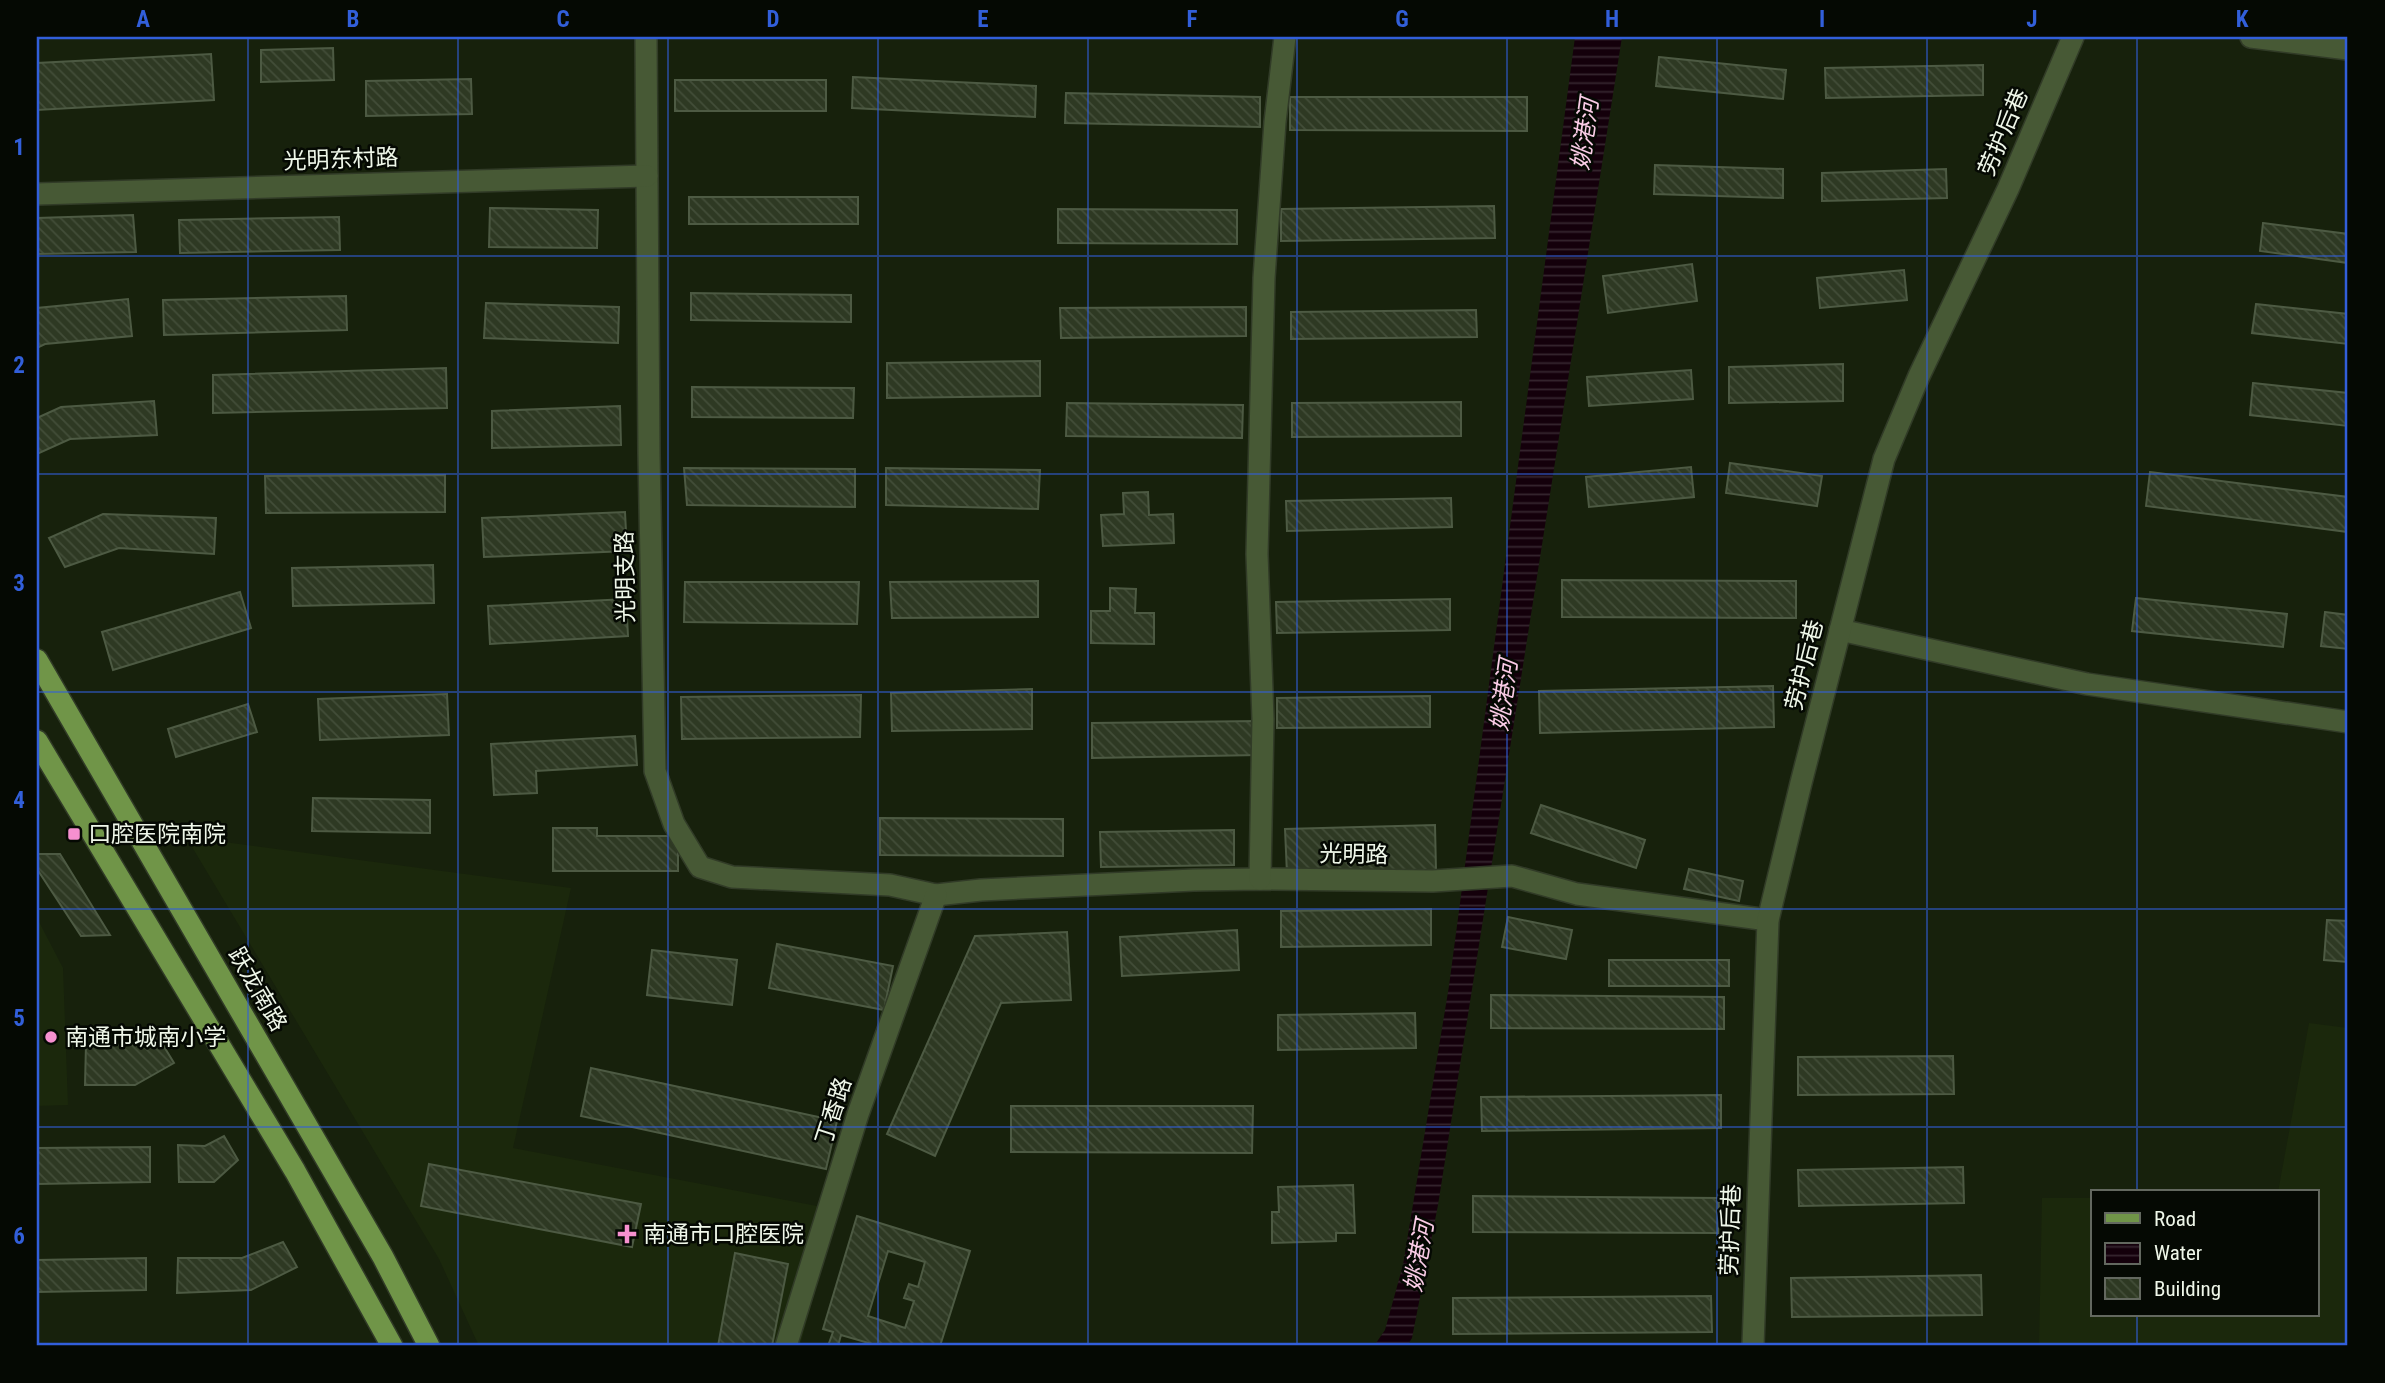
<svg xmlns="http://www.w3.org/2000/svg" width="2385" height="1383" font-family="'Roboto Condensed','Noto Sans SC',sans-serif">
<defs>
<pattern id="water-rules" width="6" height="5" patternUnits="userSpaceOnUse" patternTransform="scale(1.75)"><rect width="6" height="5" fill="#14000b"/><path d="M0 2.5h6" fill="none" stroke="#36262f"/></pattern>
<pattern id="building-back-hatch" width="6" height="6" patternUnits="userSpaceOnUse" patternTransform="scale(1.75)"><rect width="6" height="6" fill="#2e3923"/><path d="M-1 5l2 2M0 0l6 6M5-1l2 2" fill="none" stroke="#424d38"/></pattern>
</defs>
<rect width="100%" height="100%" fill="#17210c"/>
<g fill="#1b280c">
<polygon points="186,837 571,888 513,1148 838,1210 800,1346 479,1346 439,1259"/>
<polygon points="37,918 63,968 68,1105 37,1106"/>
<polygon points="2309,1023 2348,1028 2348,1346 2039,1346 2042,1198 2093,1198 2093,1315 2317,1315 2317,1192 2278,1192"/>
</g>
<polygon fill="url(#water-rules)" points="1575,37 1622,37 1438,1205 1412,1338 1407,1346 1374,1346 1385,1330 1403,1265 1449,986"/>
<g fill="url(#building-back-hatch)" stroke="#4d5a43" stroke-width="2" fill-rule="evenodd">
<polygon points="333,48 334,80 261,82 261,50"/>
<polygon points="211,54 214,100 37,110 37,63"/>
<polygon points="1659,57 1786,70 1783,99 1656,86"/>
<polygon points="1983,65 1983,95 1826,98 1825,68"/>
<polygon points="853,77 1036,86 1035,117 852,108"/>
<polygon points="471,79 472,114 366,116 366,81"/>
<rect x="675" y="80" width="151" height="31"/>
<polygon points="1066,93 1260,97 1260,127 1065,123"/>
<polygon points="1290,97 1527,97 1527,131 1290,130"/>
<polygon points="1655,165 1783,169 1783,198 1654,194"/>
<polygon points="1946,169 1947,198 1822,201 1822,173"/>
<rect x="689" y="197" width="169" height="27"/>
<polygon points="1494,206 1495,238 1281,241 1281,209"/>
<polygon points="490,208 598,210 597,248 489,247"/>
<polygon points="1058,209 1237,210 1237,244 1058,243"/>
<polygon points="133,215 136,252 37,254 37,218"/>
<polygon points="339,217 340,250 180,253 179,220"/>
<polygon points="2263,223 2348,234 2348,263 2260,251"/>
<polygon points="1692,264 1697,301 1608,313 1603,276"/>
<polygon points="1904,270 1907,300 1820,308 1817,278"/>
<polygon points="691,293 851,295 851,322 691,320"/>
<polygon points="346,296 347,330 164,335 163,300"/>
<polygon points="128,299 132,336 45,344 37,348 37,308"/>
<polygon points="486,303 619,307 618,343 484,338"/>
<polygon points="2256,304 2348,314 2348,344 2252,333"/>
<polygon points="1246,307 1246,336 1061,338 1060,308"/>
<polygon points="1476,310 1477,337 1291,339 1291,312"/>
<polygon points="1040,361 1040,396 887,398 887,363"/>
<polygon points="1843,364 1843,401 1729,403 1729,367"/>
<polygon points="446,368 447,408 213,413 213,375"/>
<polygon points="1691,370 1693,399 1589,406 1587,377"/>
<polygon points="2253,383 2348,393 2348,426 2250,415"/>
<polygon points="692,387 854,388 853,418 692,417"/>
<polygon points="154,401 157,435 70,439 37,454 37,418 61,407"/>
<polygon points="1461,402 1461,436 1292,437 1292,403"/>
<polygon points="1067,403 1243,405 1242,438 1066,436"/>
<polygon points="620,406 621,445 492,448 492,411"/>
<polygon points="1730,463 1822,476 1817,506 1726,493"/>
<polygon points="1691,467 1694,497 1589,507 1586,477"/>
<polygon points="684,468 855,469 855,507 687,505"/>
<polygon points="886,468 1040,470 1038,509 886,505"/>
<polygon points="2150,472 2348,497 2348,532 2146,506"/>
<polygon points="445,475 445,512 266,513 265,476"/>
<polygon points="1148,492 1149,515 1173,514 1174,543 1103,546 1101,515 1124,514 1123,493"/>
<polygon points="1451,498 1452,527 1287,531 1286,501"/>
<polygon points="625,512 627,551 484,557 482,518"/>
<polygon points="103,514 216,518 214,554 119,548 65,567 49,538"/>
<polygon points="433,565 434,603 293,606 292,568"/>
<polygon points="1562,580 1796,581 1796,618 1562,617"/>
<polygon points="1038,581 1038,617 892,618 890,582"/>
<polygon points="685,582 859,582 857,624 684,622"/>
<polygon points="1110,588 1136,589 1135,613 1154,613 1154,644 1091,643 1091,611 1110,611"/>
<polygon points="240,592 251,628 113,670 102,632"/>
<polygon points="2136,598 2287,614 2283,647 2132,631"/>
<polygon points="626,599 628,636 490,644 488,606"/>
<polygon points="1450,599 1450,630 1277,633 1276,602"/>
<polygon points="2325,612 2348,615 2348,649 2321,646"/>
<polygon points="1773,686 1774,727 1540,733 1539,691"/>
<polygon points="1032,689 1032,729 892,731 891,693"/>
<polygon points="447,694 449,735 320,740 318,699"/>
<polygon points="861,695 860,737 682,739 681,697"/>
<polygon points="1430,696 1430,727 1277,728 1277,698"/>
<polygon points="248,704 257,732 176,757 168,729"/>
<polygon points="1258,721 1259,755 1092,758 1092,723"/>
<polygon points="635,736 637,765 536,771 537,793 494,795 491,744"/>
<polygon points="313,798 430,800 430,833 312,831"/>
<polygon points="1541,805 1645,840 1636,868 1531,833"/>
<polygon points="880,818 1063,819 1063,856 880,855"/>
<polygon points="1435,825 1436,870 1287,874 1285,829"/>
<polygon points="553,828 597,828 597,836 678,836 678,871 553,871"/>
<polygon points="1234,830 1234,865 1101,867 1100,832"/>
<polygon points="37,854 60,854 110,935 81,936 37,869"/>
<polygon points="1689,869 1743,881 1739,901 1684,889"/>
<polygon points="1431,909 1431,945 1281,947 1281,911"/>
<polygon points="1508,917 1572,930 1566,959 1502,947"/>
<polygon points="2327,920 2348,921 2348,962 2324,960"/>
<polygon points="1237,930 1239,970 1122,976 1120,937"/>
<polygon points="1067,932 1071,1000 1001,1003 935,1156 887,1134 975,936"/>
<polygon points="777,944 893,966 884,1010 769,988"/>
<polygon points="652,950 737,960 732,1005 647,995"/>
<rect x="1609" y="960" width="120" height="26"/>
<polygon points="1491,995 1724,997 1724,1029 1491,1028"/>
<polygon points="1415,1013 1416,1048 1278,1050 1278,1015"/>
<polygon points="155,1032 174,1063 135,1085 85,1085 86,1044 132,1045"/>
<polygon points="1953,1056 1954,1094 1798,1095 1798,1057"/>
<polygon points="591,1068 837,1121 826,1169 581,1116"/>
<polygon points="1721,1095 1721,1128 1482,1131 1481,1097"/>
<polygon points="1011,1106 1253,1106 1252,1153 1011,1152"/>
<polygon points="224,1136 238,1160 214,1182 179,1182 178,1145 205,1146"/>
<polygon points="150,1147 150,1182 37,1184 37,1148"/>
<polygon points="429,1164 641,1204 632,1247 421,1206"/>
<polygon points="1963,1167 1964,1203 1799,1206 1798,1170"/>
<polygon points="1353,1185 1355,1233 1336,1233 1336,1241 1272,1243 1272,1212 1279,1212 1278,1187"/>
<polygon points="1473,1196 1719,1198 1718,1233 1473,1232"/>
<path d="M 857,1216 L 970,1251 L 940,1346 L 879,1346 L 841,1335 L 838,1346 L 828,1346 L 833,1332 L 823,1329 ZM 888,1251 L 925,1262 L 918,1287 L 909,1284 L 904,1298 L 914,1301 L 905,1328 L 868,1316 Z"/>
<polygon points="283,1242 297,1267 251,1290 177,1293 178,1258 242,1258"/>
<polygon points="735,1253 788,1264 772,1346 718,1346"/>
<polygon points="146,1258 146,1290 37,1292 37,1260"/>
<polygon points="1981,1275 1982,1315 1792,1317 1791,1278"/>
<polygon points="1711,1296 1712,1332 1453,1334 1453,1298"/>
</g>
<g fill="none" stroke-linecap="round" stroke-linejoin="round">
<g stroke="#313b27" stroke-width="24">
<g id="minor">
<polyline points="646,37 649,454 655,771 674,824 700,867 732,877 890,885 936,895 981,890 1194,880 1260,879 1433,881 1512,876 1577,894 1768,920"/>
<polyline points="2251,37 2348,49"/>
<polyline points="37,194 647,176"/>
<polyline points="1840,630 2087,684 2348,722"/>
<polyline points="1260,879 1263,719 1257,554 1264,278 1275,122 1285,37"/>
<polyline points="786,1346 858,1114 936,895"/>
<polyline points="1753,1346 1768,920 1801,783 1884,459 1919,376 2008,189 2073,37"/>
</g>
</g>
<g stroke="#313b27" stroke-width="24">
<g id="primary">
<polyline points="37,660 383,1257 429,1346"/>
<polyline points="37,741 295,1171 392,1346"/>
</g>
</g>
<use href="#minor" stroke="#475935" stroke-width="21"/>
<use href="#primary" stroke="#709548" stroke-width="21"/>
</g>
<path fill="none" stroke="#325fda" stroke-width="2" stroke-opacity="0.55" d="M 248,37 L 248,1346M 458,37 L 458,1346M 668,37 L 668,1346M 878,37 L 878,1346M 1088,37 L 1088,1346M 1297,37 L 1297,1346M 1507,37 L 1507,1346M 1717,37 L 1717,1346M 1927,37 L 1927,1346M 2137,37 L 2137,1192M 37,256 L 2348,256M 37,474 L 2348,474M 37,692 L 2348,692M 37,909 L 2348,909M 37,1127 L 2348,1127M 2137,1315 L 2137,1346"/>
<g fill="#f690cf" stroke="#050903" stroke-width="2.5">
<rect x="67" y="827" width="14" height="14" rx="3.5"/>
<circle cx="51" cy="1037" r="7"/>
<path d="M623.5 1223.5h7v7h7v7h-7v7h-7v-7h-7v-7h7z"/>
</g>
<g text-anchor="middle" stroke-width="5" stroke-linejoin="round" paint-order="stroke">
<g font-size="23" fill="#eff7e9" stroke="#050903">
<text transform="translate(2003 132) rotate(-67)" y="8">劳护后巷</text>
<text transform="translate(341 159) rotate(-2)" y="8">光明东村路</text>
<text transform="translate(625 577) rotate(-91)" y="8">光明支路</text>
<text transform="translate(1804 665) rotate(-76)" y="8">劳护后巷</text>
<text transform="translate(1354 854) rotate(1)" y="8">光明路</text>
<text transform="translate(258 989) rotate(60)" y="8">跃龙南路</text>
<text transform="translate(833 1111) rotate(-72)" y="8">丁香路</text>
<text transform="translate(1730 1230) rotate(-88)" y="8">劳护后巷</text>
</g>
<g font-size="23" fill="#eff7e9" stroke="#050903" text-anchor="start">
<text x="88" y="842">口腔医院南院</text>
<text x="65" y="1045">南通市城南小学</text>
<text x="643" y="1242">南通市口腔医院</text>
</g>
<g font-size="24" font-style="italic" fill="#facce6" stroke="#050903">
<text transform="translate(1585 134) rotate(-82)" y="8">姚港河</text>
<text transform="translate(1504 695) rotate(-82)" y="8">姚港河</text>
<text transform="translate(1419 1256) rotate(-80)" y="8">姚港河</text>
</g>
</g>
<rect width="2385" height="1383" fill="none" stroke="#050903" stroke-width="77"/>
<rect x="2091" y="1190" width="228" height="126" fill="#050903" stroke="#63685f" stroke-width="2"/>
<rect x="2105" y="1213" width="35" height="10" fill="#709548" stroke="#63685f" stroke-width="2"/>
<text x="2154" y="1226" font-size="21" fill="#eff7e9">Road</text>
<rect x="2105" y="1243" width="35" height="21" fill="url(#water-rules)" stroke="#63685f" stroke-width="2"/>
<text x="2154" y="1260" font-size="21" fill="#eff7e9">Water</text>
<rect x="2105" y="1278" width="35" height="21" fill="url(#building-back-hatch)" stroke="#63685f" stroke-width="2"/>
<text x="2154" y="1296" font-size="21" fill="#eff7e9">Building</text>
<rect x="38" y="38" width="2308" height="1306" fill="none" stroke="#325fda" stroke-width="2.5"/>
<g font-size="23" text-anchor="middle" font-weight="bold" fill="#325fda">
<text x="143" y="27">A</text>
<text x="353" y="27">B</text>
<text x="563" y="27">C</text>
<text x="773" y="27">D</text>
<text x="983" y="27">E</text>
<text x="1192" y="27">F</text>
<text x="1402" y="27">G</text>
<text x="1612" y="27">H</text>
<text x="1822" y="27">I</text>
<text x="2032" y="27">J</text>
<text x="2242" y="27">K</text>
<text x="19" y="155">1</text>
<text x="19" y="373">2</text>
<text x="19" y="591">3</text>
<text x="19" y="808">4</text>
<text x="19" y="1026">5</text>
<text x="19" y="1244">6</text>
</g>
</svg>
